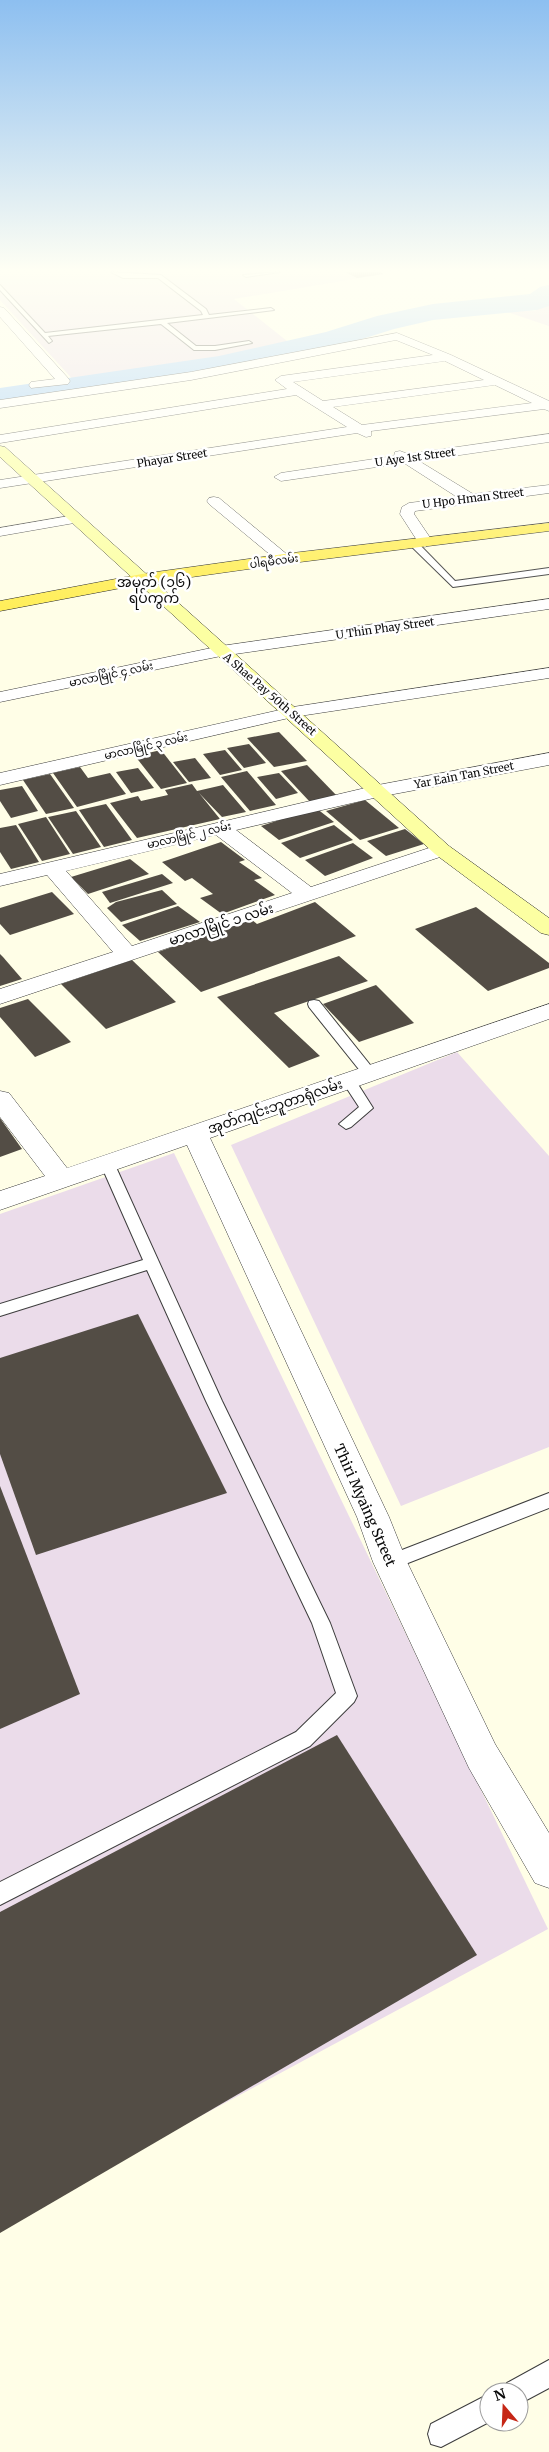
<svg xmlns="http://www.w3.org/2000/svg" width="549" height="2452" font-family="Merriweather,'Noto Sans Myanmar',serif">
<rect width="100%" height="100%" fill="#fffee7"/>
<g fill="#ebdcea">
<polygon points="0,272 379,272 384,274 234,299 292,345 217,362 77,384 0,300"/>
<polygon points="549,300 549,326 492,307 535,311"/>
<polygon points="457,1052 549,1156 549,1447 401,1506 231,1145"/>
<polygon points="174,1153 548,1929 0,2224 0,1214"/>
</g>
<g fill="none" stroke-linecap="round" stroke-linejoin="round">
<polygon fill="#a6d0fc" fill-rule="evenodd" points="549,285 549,306 537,310 433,320 394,329 343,345 219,374 0,406 0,388 219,356 326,332 377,316 433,304 530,294 540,287"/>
</g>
<g fill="#534d45">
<polygon points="345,272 379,272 384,274 357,278"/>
<polygon points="279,732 307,761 274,767 247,738"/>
<polygon points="249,744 266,763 244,768 227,748"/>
<polygon points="161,750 187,783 161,789 135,756"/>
<polygon points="225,750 242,770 220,775 203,754"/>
<polygon points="195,758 211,778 189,782 173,762"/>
<polygon points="307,765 338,797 310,802 281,771"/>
<polygon points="80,767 88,778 110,773 126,794 77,807 53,773"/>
<polygon points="138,768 154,788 131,793 116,772"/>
<polygon points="247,771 276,805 250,811 221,777"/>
<polygon points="279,773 298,793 276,799 257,777"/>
<polygon points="50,774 74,808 46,814 23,780"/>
<polygon points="192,784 197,791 223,785 246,812 222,817 199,793 220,819 137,838 110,803 138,796 141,801 168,795 165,790"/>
<polygon points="22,786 38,811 11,818 0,801 0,790"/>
<polygon points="365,800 399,828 360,840 326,811"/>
<polygon points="106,804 132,840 104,847 79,810"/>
<polygon points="316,808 334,822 279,840 261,826"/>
<polygon points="76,811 101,847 73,854 48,817"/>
<polygon points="46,817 70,854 42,861 18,824"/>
<polygon points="16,825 39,862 11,869 0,852 0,828"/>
<polygon points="334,825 353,840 300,858 281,843"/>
<polygon points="405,829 424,844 386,856 367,841"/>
<polygon points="221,842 245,860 239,862 262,878 254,880 275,895 222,914 200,898 213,894 192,878 185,881 162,862"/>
<polygon points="353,843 373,858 325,876 305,860"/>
<polygon points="130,859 149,874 88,894 71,877"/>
<polygon points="162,874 173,883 110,903 102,892"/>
<polygon points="162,890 177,904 121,922 107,908 116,902"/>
<polygon points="52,892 74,914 10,935 0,924 0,908"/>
<polygon points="315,902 356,936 201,992 158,952 251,919 257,924"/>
<polygon points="178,906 200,922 140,941 122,925"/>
<polygon points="476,907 549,963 549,968 488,991 415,929"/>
<polygon points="0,954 3,957 22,979 0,986"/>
<polygon points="339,956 368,981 274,1013 320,1056 289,1068 217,997"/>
<polygon points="132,960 176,1002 106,1029 61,984"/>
<polygon points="376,985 414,1023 359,1042 323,1004"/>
<polygon points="28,999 71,1042 35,1057 0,1017 0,1008"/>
<polygon points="0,1118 22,1149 0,1157"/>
<polygon points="138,1314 227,1493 36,1555 0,1454 0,1358"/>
<polygon points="0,1486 80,1694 0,1729"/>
<polygon points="337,1735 477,1955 0,2233 0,1912"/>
</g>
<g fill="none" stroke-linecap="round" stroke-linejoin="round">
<g stroke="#3d3d3d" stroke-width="2">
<g id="lane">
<polygon points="111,272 161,275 206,309 209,315 271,308 274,310 167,323 196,346 215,346 249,341 252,343 215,350 194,350 161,324 48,336 52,341 49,343 0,290 0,285 45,333 203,315 201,311 158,278 123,278"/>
<polygon points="280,272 246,277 243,275"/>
<polygon points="410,541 416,541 455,581 549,568 549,574 453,587 410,545"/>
<polygon points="314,1000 319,1001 375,1071 377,1074 375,1077 365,1077 309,1007 308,1004 309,1001"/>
<polygon points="349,1077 354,1078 373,1108 351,1127 346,1129 339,1124 359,1107 342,1081"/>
<polygon points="108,1160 115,1165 222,1401 330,1623 357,1696 354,1702 310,1746 0,1905 0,1882 296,1732 336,1693 312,1623 206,1401 147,1270 0,1316 0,1304 143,1260 101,1165"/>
<polygon points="549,1493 549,1508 390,1570 384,1567 381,1562 384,1557"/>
<polygon points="549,2360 549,2388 519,2404 519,2392 503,2392 507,2383"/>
<polygon points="489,2394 489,2422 441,2447 431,2444 428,2434 431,2424"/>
</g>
</g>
<g stroke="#3d3d3d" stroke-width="1">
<g id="street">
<polygon points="0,307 4,308 68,378 70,381 68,384 31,388 29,385 31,382 55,379 0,317"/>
<path d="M 397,333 L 451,355 L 549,401 L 549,411 L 544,409 L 371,431 L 371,436 L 366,437 L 357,433 L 0,488 L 0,480 L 347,427 L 296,395 L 0,443 L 0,435 L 287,389 L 275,380 L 281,376 L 433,355 L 396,340 L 191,380 L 0,408 L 0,400 L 191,372 ZM 445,361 L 484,380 L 323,401 L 293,382 ZM 495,385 L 532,403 L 362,425 L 333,407 Z"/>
<polygon points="549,434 549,442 419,461 473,494 549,485 549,493 415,511 414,514 433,542 425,547 420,545 400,514 402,507 409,503 457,497 404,463 281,481 274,477 281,473 394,456 395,452 400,451 408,454"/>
<polygon points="214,497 219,498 289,556 292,559 289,562 279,562 209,504 207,501 209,498"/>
<polygon points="75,515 82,519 80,522 0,536 0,528"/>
<polygon points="549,599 549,609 221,656 0,702 0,692 221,646"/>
<polygon points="549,668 549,678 293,717 0,785 0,773 293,707"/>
<path d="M 549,753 L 549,765 L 378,797 L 236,830 L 311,887 L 435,846 L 442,844 L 449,846 L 452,850 L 449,854 L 0,1004 L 0,989 L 113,952 L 47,875 L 0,886 L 0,874 L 378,785 ZM 216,835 L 292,893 L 132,946 L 66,871 Z"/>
<polygon points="549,1004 549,1019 210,1138 389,1517 407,1562 495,1744 549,1833 549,1888 535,1883 469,1768 373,1562 357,1517 187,1145 0,1210 0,1191 45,1176 0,1117 0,1091 9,1093 67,1168"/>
</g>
</g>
<g stroke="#2c2c2c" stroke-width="1">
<polygon id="secondary" points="0,446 5,447 449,846 549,918 549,935 541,933 435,854 0,457"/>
</g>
<g stroke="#1b1b1b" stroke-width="1">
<polygon id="primary" points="549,523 549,531 284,564 142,584 0,611 0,601 142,574 284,554"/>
</g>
<use href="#lane" fill="#fff" fill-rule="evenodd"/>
<use href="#street" fill="#fff" fill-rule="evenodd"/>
<use href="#secondary" fill="#fcffa2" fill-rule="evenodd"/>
<use href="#primary" fill="#ffee57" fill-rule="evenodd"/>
</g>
<linearGradient id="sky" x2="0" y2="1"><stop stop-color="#8dbff0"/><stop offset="0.44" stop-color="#fffff4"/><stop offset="1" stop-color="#fffff4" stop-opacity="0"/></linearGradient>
<rect width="549" height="615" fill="url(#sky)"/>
<g text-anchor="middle" stroke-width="5" stroke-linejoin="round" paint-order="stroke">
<g font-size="11" fill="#0a0a0a" stroke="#fff">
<text transform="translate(415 457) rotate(-8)" y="4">U Aye 1st Street</text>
<text transform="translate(172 458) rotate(-9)" y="4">Phayar Street</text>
<text transform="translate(473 498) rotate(-7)" y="4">U Hpo Hman Street</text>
<text transform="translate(274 561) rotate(-8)" y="4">ပါရမီလမ်း</text>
<text transform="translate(385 628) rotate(-8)" y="4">U Thin Phay Street</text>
<text transform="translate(111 674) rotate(-12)" y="4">မာလာမြိုင် ၄ လမ်း</text>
<text transform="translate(270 694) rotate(41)" y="4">A Shae Pay 50th Street</text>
<text transform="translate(146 746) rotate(-13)" y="4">မာလာမြိုင် ၃ လမ်း</text>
<text transform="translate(464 775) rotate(-11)" y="4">Yar Eain Tan Street</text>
<text transform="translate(189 835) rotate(-13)" y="4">မာလာမြိုင် ၂ လမ်း</text>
</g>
<g font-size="14" fill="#0a0a0a" stroke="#fff">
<text x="154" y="587">အမှတ် (၁၆)<tspan x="154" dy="16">ရပ်ကွက်</tspan></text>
</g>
<g font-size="14" fill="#0a0a0a" stroke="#fff">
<text transform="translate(221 924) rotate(-18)" y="5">မာလာမြိုင် ၁ လမ်း</text>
<text transform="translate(275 1106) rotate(-19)" y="5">အုတ်ကျင်းဘူတာရုံလမ်း</text>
<text transform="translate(365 1505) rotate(66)" y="5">Thiri Myaing Street</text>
</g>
</g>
<g transform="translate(504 2407) rotate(341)"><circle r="24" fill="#ffffff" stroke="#9d9d9d"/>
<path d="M0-4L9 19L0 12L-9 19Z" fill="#c62716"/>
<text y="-8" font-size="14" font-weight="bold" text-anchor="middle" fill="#0a0a0a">N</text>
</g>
</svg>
